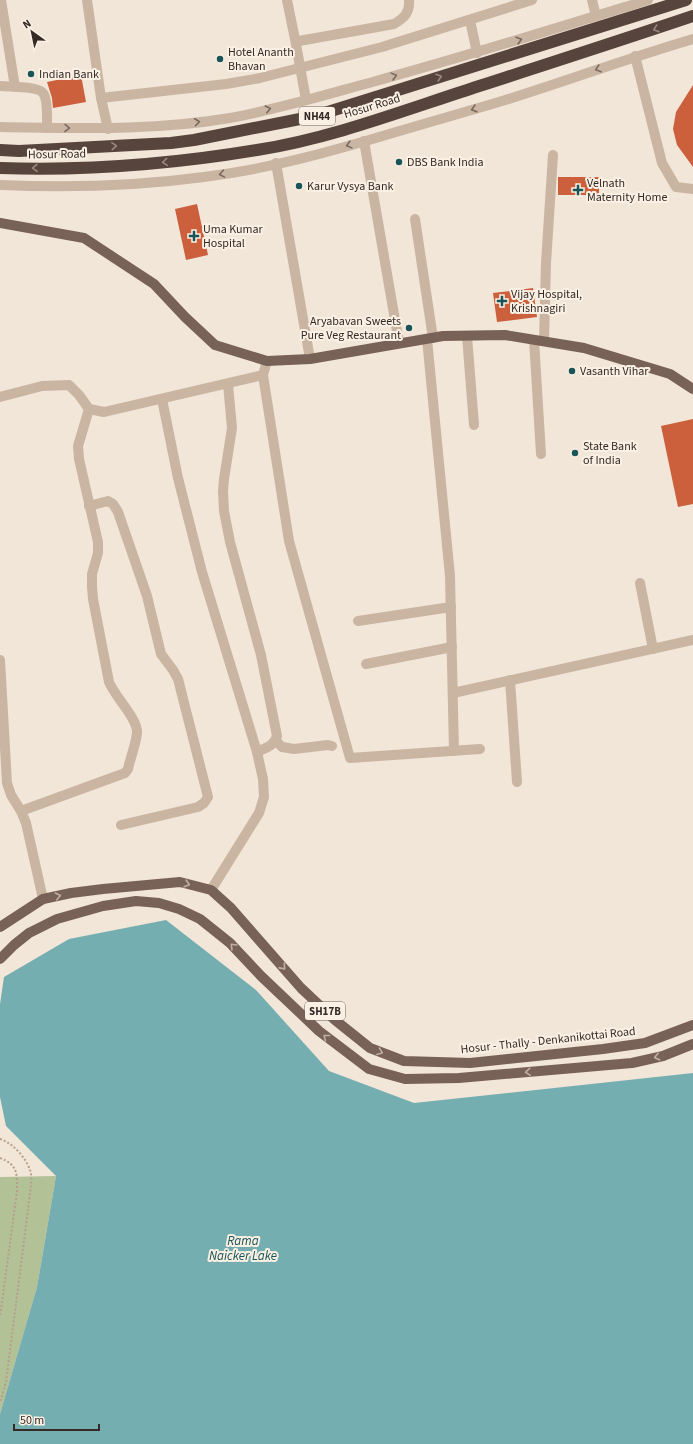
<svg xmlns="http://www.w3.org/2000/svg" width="693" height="1444" font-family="'Source Sans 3',sans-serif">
<rect width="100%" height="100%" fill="#f2e6d8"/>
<polygon fill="#b3c197" points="56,1176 37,1287 0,1414 0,1177"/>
<polygon fill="#75aeb0" points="166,920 256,990 329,1071 414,1103 693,1073 693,1444 0,1444 0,1414 37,1287 56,1176 6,1126 0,1097 0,1004 4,977 69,939"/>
<g fill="#cc5f3c">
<polygon points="81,75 86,102 53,108 52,98 47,82"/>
<polygon points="693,85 693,167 677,145 673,129 676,112"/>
<rect x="558" y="177" width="41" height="18"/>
<polygon points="197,204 208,255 186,260 175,209"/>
<polygon points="533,288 537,317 497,322 493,293"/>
<polygon points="693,419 693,504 678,507 661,426"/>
</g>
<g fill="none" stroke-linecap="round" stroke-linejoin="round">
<g stroke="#b69f8d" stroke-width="2" stroke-dasharray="2 2" stroke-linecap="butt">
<path d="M 0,1139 C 13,1143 26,1158 30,1170 C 32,1175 31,1181 31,1186 L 6,1382 L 0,1403"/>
<path d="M 0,1158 C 18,1165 17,1173 17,1191 L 0,1317"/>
</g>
<g stroke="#cab5a3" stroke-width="10">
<polyline points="1,0 15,87"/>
<polyline points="87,0 101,98 108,129"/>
<polyline points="287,0 296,44"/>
<polyline points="592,0 596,16"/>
<polyline points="470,20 477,53"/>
<polyline points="635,56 662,163 676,187 693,189"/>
<path d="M 0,86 C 10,87 38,86 43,93 C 48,99 47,120 47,128"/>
<polyline points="101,98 226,84 260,78 382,47 532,0"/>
<path d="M 306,100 L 296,44 L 299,41 L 394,24 C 404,18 410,13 409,0"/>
<path d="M 0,127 C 76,128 154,131 230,118 C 279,109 328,94 376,81 C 467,56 557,28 648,0"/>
<polyline points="364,141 399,343"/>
<polyline points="276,163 310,359"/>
<path d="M 0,185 C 68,188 137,186 204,177 C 269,169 333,151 396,132 C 430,122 464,112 499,102 C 564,82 628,58 693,39"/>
<polyline points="415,219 433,338"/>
<polyline points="467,336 474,425"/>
<polyline points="427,339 450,576 454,751"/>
<polyline points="534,340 541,454"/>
<polyline points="544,341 546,263 553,155"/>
<polyline points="263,375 289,541 350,758 480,749"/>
<path d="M 228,384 L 232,428 L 224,479 L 223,491 L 224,511 L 230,542 L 261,655 L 277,736 C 274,746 265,748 257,752"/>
<polyline points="0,397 42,386 69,385 79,395 89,409 104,412 263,375 267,361"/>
<polyline points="162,399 178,478 202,572 257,752 263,779 264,797 259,813 211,890"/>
<polyline points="89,506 108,501 113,504 118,512 147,596 161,654 173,670 178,679 208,797 204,803 198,807 121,825"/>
<polyline points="640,583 653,649"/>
<polyline points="358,621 451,607"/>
<polyline points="0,660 7,783 11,795 21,811 26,823 43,899"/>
<polyline points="366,664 452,647"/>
<polyline points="510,680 517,782"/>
<polyline points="453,693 693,640"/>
<polyline points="276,741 282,747 294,749 328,745 332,746"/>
<path d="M 21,811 L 125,773 L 128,769 C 130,759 136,744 137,733 C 138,719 115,697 109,682 L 93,599 L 92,587 L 92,574 L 98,553 L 98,542 L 79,459 L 78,446 L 89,409"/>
</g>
<g stroke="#786156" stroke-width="10">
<polyline points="0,223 84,238 154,284 185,317 215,345 267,361 310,359 443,336 505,335 584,348 670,374 693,389"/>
<polyline points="0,927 43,899 71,893 103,889 180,882 211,890 231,908 301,988 335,1020 370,1048 404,1061 470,1063 603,1049 645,1043 693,1025"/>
<polyline points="0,959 14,945 29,933 57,919 103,906 136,901 159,903 179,909 200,919 230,943 261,976 319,1031 369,1069 405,1079 459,1078 632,1063 663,1056 693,1044"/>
</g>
<g stroke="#57443c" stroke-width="12">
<polyline points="0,150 19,151 171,143 194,140 315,116 686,0"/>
<path d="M 0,168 C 86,171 173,164 257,150 C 327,139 394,114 461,92 C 538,67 616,42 693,16"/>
</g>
</g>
<defs><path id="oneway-chevron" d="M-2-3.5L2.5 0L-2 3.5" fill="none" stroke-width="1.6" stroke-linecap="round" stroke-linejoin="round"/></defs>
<g stroke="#98897f">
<use href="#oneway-chevron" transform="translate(656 29) rotate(161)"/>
<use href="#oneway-chevron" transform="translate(439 77) rotate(-17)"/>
<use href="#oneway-chevron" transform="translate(114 146) rotate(-3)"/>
<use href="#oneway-chevron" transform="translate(165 162) rotate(175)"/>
<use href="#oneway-chevron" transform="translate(35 168) rotate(179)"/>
</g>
<g stroke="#78695e">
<use href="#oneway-chevron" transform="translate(519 40) rotate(-17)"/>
<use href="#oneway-chevron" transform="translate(598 69) rotate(161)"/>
<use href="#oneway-chevron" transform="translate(394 76) rotate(-15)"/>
<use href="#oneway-chevron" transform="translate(268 109) rotate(-13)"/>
<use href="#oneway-chevron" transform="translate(474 109) rotate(164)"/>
<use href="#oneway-chevron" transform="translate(197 122) rotate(-7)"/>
<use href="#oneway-chevron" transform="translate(67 128) rotate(1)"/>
<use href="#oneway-chevron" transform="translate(349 145) rotate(165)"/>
<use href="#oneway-chevron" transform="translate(222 174) rotate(170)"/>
</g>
<g stroke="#c0b0a4">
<use href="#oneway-chevron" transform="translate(187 884) rotate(16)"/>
<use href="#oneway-chevron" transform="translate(58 896) rotate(-12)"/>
<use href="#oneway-chevron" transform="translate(233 946) rotate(-135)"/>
<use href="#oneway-chevron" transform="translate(283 967) rotate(48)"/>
<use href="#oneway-chevron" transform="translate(326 1037) rotate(-142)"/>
<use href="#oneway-chevron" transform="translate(380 1052) rotate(21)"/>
<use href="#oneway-chevron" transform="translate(657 1057) rotate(167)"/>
<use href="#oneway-chevron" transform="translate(528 1072) rotate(175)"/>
</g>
<g fill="#195458" stroke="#faf0e4" stroke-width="1.5">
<circle cx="220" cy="59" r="4"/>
<circle cx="31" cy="74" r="4"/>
<circle cx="399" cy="162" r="4"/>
<circle cx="299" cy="186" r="4"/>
<path d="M576 184h4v4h4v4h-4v4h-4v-4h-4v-4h4z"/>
<path d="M192 230h4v4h4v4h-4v4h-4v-4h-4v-4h4z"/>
<path d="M500 295h4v4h4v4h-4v4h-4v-4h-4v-4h4z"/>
<circle cx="409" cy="328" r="4"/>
<circle cx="572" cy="371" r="4"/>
<circle cx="575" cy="453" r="4"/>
</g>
<g text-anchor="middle" stroke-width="4" stroke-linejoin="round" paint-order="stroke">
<g fill="#faf0e4" stroke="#70655f" stroke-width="1">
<rect x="299" y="107" width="36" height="18" rx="3"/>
<rect x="305" y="1002" width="40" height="18" rx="3"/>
</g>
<g font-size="11" font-weight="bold" fill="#352a26">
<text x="317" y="120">NH44</text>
<text x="325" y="1015">SH17B</text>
</g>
<g font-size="12" fill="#352a26" stroke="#faf0e4" text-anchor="start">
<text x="228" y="56">Hotel Ananth<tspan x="228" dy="14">Bhavan</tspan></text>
<text x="39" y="78">Indian Bank</text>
<text x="407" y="166">DBS Bank India</text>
<text x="587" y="187">Velnath<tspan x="587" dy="14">Maternity Home</tspan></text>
<text x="307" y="190">Karur Vysya Bank</text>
<text x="203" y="233">Uma Kumar<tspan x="203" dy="14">Hospital</tspan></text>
<text x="511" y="298">Vijay Hospital,<tspan x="511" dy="14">Krishnagiri</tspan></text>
<text x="401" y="325" text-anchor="end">Aryabavan Sweets<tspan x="401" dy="14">Pure Veg Restaurant</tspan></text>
<text x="580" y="375">Vasanth Vihar</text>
<text x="583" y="450">State Bank<tspan x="583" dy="14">of India</tspan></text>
</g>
<g font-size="12" fill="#352a26" stroke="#faf0e4">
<text transform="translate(372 106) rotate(-17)" y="4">Hosur Road</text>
<text transform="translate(57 154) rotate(-1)" y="4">Hosur Road</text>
<text transform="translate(548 1040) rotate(-6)" y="4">Hosur - Thally - Denkanikottai Road</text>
</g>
<g font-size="13" font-style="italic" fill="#195458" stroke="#faf0e4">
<text x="243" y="1245">Rama<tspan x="243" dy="15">Naicker Lake</tspan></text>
</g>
</g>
<g transform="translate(32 32) rotate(327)" stroke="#faf0e4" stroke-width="3" paint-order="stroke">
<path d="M0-3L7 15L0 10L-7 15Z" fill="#352a26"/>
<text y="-6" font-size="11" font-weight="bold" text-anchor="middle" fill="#352a26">N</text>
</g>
<path d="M14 1424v6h85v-6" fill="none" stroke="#352a26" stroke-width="2"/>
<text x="20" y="1424" font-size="12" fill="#352a26" stroke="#faf0e4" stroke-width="3" paint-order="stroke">50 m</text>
</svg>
